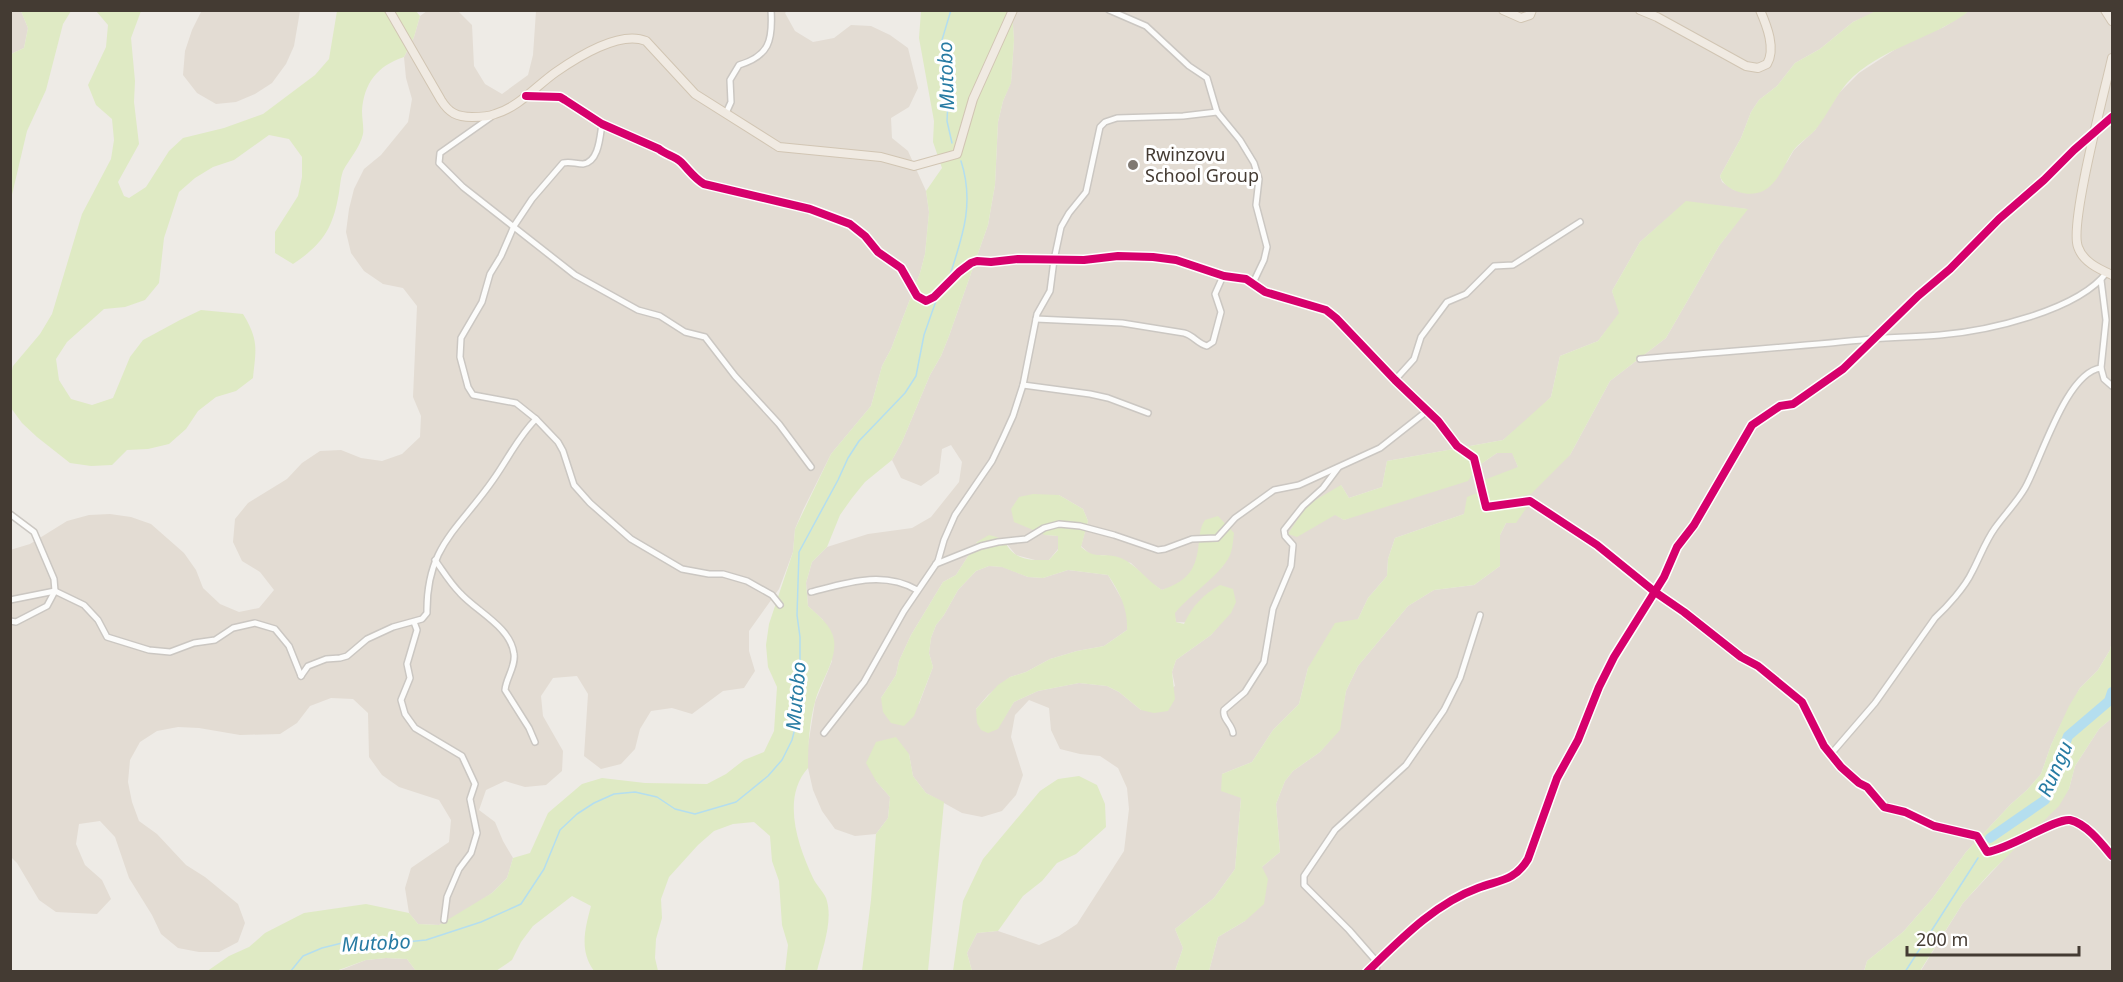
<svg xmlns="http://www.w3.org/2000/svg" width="2123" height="982" font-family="'Noto Sans',sans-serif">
<rect width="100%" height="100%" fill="#eeebe6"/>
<g fill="#e3dcd3" fill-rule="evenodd">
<polygon points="202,10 300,11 294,46 286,64 272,83 255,94 236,102 216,104 197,93 183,75 185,51 192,30"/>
<polygon points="11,11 21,11 28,28 24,48 11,54"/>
<polygon points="427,11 458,11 472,25 474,66 485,84 502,94 528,75 533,55 536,11 787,11 785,13 795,31 813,42 834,38 851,25 871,26 890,35 908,48 918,88 909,107 891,118 892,138 908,151 926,191 929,212 925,254 920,273 891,349 882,366 871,406 831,454 803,510 795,529 793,552 779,589 749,631 749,651 755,671 744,688 723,691 692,714 672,708 651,711 640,729 635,749 621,764 601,769 584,756 588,694 577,676 553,678 541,696 543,716 563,751 562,771 546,785 525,787 505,781 486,790 479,810 495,822 503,841 513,858 507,878 492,893 458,916 439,925 418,924 409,913 405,888 411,868 449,842 451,820 439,800 399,787 382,775 369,757 368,713 353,699 331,698 310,706 297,723 280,734 240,735 199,728 178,727 157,731 140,742 130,760 128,782 132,802 139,821 157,834 186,865 205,877 238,904 245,923 238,942 219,952 199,952 178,948 161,934 152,915 129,878 115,837 100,821 79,824 76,844 85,865 102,880 111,899 97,914 56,912 39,900 17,863 11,857 10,550 30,544 67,521 89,515 110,514 131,517 151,524 184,553 196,570 203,588 220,604 239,612 259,608 274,590 260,572 242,561 233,542 235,519 248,503 287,479 302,463 320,451 341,450 361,458 382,461 402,454 420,437 421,416 413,397 417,306 403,288 383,284 364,271 351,253 346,232 349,209 354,189 364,169 381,155 408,122 412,99 406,78 404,57 414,37 420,16"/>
<path d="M 1012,11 L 1878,11 L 1853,22 L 1820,49 L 1795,63 L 1777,86 L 1759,100 L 1751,112 L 1741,138 L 1720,176 L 1722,182 L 1734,190 L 1747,193 L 1787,162 L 1794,150 L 1815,130 L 1839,93 L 1859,73 L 1905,43 L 1944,27 L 1969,11 L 2112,11 L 2112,641 L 2110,650 L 2098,670 L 2080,688 L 2060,726 L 2051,745 L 2041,774 L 2027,790 L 2011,804 L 1966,852 L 1932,899 L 1903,932 L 1867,961 L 1864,971 L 1209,971 L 1218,937 L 1245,921 L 1262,867 L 1280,852 L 1276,804 L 1285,781 L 1293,771 L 1320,752 L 1339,730 L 1346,691 L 1358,666 L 1408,606 L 1434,590 L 1474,585 L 1500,566 L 1500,535 L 1506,523 L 1483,512 L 1477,494 L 1464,514 L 1395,538 L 1388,559 L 1387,576 L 1368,598 L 1358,619 L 1308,668 L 1299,704 L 1273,730 L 1252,762 L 1222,774 L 1241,798 L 1235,869 L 1214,898 L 1175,929 L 1183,948 L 1175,971 L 972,971 L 967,953 L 977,933 L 998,931 L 1039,945 L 1059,936 L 1077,924 L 1124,851 L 1129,809 L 1127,788 L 1118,768 L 1100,756 L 1080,754 L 1060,749 L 1051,730 L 1049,708 L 1029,700 L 1015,715 L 1011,737 L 1023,775 L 1016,795 L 1002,811 L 982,817 L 962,813 L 926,793 L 913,776 L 909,754 L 876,781 L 890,797 L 888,818 L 876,834 L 855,836 L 835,829 L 822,811 L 813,790 L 808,768 L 808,746 L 815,702 L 832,661 L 823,620 L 808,606 L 806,583 L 812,562 L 827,547 L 868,534 L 912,528 L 931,517 L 959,482 L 962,462 L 951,445 L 942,449 L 939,473 L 921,486 L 901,478 L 892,460 L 902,442 L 930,375 L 941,356 L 949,336 L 988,225 L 995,185 L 998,122 L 1003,101 L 1011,82 L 1014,40 ZM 1686,202 L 1747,209 L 1719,246 L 1666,338 L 1610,381 L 1570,455 L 1518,467 L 1512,452 L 1497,453 L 1478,466 L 1344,520 L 1336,515 L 1341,485 L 1349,498 L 1382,487 L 1387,461 L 1503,440 L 1531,417 L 1551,397 L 1560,356 L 1598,341 L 1620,313 L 1612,291 L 1640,242 ZM 1059,495 L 1083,509 L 1088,521 L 1081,546 L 1091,555 L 1104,555 L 1131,563 L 1151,583 L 1162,590 L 1175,586 L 1186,578 L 1195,566 L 1198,553 L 1223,566 L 1183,602 L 1174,613 L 1176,622 L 1220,624 L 1211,635 L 1176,660 L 1172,672 L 1175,686 L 1141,710 L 1119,692 L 1107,686 L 1079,683 L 1038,691 L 1014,702 L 997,729 L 976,709 L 988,695 L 1010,677 L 1026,672 L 1050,659 L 1077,651 L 1104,646 L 1127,630 L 1128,617 L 1124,603 L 1108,575 L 1068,570 L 1043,578 L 1028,577 L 1003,567 L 989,566 L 976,571 L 958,590 L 944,615 L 936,625 L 931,638 L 929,653 L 933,667 L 919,704 L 881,698 L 896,675 L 899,661 L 911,635 L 943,582 L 956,575 L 977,542 L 1002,538 L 1016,555 L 1035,560 L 1049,560 L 1058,549 L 1058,536 L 1045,535 Z"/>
<polygon points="2112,718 2112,971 1920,972 1963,903 2069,789 2075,766 2099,729"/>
<polygon points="386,958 407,959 416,971 336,972 366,960"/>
</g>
<g fill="#dfeac4">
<path d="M 1878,10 L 1969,11 C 1932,40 1880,47 1847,83 C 1835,97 1828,114 1816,129 C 1809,137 1799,143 1793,151 C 1784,165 1778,183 1763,191 C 1749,198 1725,191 1720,176 L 1741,138 L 1751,112 L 1759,100 L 1777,86 L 1795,63 L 1820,49 L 1853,22 Z"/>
<polygon points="21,11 71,11 63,24 46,90 27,131 11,199 11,54 24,48 28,28"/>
<path d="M 96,11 L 141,11 L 131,38 L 135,81 L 134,102 L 139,144 L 118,182 L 124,196 L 129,198 L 146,187 L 169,151 L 183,138 L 224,128 L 263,114 L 315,75 L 329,59 L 337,11 L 416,11 L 420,16 L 414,37 L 404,57 C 377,66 364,83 362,111 C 362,119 364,127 363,134 C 360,148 349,159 343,171 C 340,179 340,190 338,198 C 332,231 320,246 293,264 L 275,253 L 275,232 L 298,196 L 302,177 L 302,157 L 289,139 L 269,135 L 234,160 L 213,167 L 195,178 L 179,192 L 164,238 L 159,283 L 145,300 L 125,307 L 104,309 L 67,342 L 56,359 L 59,380 L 71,399 L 92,405 L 113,398 L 130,357 L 143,340 L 180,320 L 201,310 L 243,314 C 259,340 256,349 253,378 L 236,391 L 216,397 L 198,411 L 186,429 L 169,444 L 148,449 L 127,450 L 112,465 L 91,466 L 70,463 L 37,437 L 22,423 L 11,408 L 11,375 L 13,366 L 40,334 L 52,314 L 82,214 L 111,159 L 114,140 L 112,119 L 96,105 L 88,85 L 106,47 L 108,25 Z"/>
<path d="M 921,11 L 1012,11 L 1014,40 L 1011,83 L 1003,101 L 998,122 L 995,185 L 988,225 L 949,336 L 941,356 L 930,375 L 902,442 L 892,460 L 865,482 L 852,498 L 840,515 L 827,547 L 812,562 L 806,583 L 808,606 C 818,615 832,626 834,640 C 837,661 820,682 815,702 C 809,723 808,747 808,768 C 781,798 798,846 813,878 C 816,885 823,891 826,898 C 834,920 822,950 817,971 L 785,971 L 788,945 L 782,925 L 779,881 L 772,861 L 770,836 L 754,822 L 733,824 L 714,831 L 698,845 L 669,877 L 661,899 L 662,918 L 656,939 L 655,958 L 658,971 L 594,971 C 579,950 585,929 591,906 L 572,896 L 533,926 L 521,942 L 512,960 L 496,971 L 416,971 L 407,959 L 386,958 L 366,960 L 336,971 L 206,972 L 229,956 L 249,947 L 265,933 L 304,913 L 366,904 L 409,913 L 418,924 L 439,925 L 492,893 L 507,878 L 513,858 L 530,853 L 548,813 L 582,784 L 602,778 L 645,783 L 707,784 L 726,774 L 744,760 L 764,752 L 774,731 L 777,687 L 768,667 L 766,645 L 769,624 L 793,552 L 795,529 L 831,454 L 871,406 L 882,366 L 891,349 L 920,273 L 925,254 L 929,212 L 926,191 L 942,168 L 933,142 L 934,121 L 919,38 Z"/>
<polygon points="1686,201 1748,209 1719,246 1666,338 1610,381 1570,455 1531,494 1486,505 1484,480 1518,467 1512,453 1497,453 1478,466 1468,481 1344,520 1335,515 1297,537 1288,534 1307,505 1341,485 1349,498 1382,487 1387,461 1503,440 1551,397 1560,356 1598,341 1619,313 1612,291 1640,242"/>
<polygon points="1477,493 1483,512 1526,503 1527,507 1516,523 1506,523 1500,535 1500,566 1474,585 1434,590 1408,606 1358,666 1346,691 1340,730 1320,752 1293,771 1285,781 1276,804 1280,852 1262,867 1268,879 1264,904 1245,921 1218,937 1209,971 1175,971 1183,948 1175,929 1214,898 1235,869 1241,798 1221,791 1222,774 1252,762 1273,730 1299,704 1308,668 1335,623 1358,619 1368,598 1387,576 1388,559 1395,538 1464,514 1467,497"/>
<path d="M 1033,494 L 1059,495 L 1083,509 L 1088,521 L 1081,547 C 1097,561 1102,551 1121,558 C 1137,565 1147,581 1162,590 C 1189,580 1196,570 1199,542 C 1200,534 1200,527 1205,520 L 1218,516 L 1234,533 C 1233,539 1233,546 1231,552 C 1226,571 1188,596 1175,613 L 1176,622 L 1184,624 C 1192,606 1204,594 1220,585 L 1233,589 L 1236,602 L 1231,613 L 1211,635 L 1176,660 L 1172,672 L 1175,699 L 1168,711 L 1154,713 L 1141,710 L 1119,692 L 1107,686 L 1079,683 L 1038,691 L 1014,702 L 998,729 L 988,733 L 981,730 L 977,723 L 976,709 L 998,685 L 1010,677 L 1026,672 L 1050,659 L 1077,651 L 1104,646 L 1127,630 C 1128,609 1120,593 1108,575 L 1068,570 L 1043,578 L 1028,577 L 1002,567 L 989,566 L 976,571 L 958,590 L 944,615 L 936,625 L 931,638 L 929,653 L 933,667 L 914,716 L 904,726 L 891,723 L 883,712 L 881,698 L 896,675 L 899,661 L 911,635 L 943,582 L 956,575 L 977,542 L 989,535 C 1011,540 1002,544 1015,554 C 1024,561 1039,560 1049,560 L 1058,550 L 1058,536 L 1045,535 L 1014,522 L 1011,509 L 1019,497 Z"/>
<polygon points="2112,641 2112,718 2099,729 2075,766 2069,789 2059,806 1991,872 1963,903 1920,971 1864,972 1867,961 1903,932 1932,899 1966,852 2011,804 2027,790 2041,774 2051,745 2069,706 2080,688 2098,670 2110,650"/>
<polygon points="896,737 909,754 913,776 926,793 944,802 928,971 862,971 871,900 876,834 888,818 890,797 876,781 866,763 876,742"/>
<polygon points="1079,776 1097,785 1105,804 1106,827 1076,854 1057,863 1042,881 1023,896 998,931 977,933 967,953 972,971 953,971 963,901 983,859 1040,791 1058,779"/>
</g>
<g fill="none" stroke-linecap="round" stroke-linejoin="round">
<g stroke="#b4deef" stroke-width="1.5">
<polyline points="951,10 942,40 942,60 949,81 947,121 952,143"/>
<path d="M 949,278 C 962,238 975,204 961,161"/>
<polyline points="290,972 303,956 322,948 342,943 363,942 385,944 426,940 481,922 521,904 544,869 560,830 577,814 594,803 614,794 635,792 657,797 675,809 695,814 736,802 768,776 782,760 792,740 797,720 800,699 800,637 797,615 799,552 838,480 848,458 859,441 905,393 916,376 924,335 937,298"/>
<polyline points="1905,972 1978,858"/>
</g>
<polyline stroke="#b4deef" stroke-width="10" points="1990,838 2045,800 2068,736 2109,701 2112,692"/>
<g stroke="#cbc7c2" stroke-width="8">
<g id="minor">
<polyline points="1109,10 1146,26 1189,66 1207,78 1217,112 1240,140 1254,163 1259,179 1256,205 1267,247 1264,260 1253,283"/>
<path d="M 528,96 L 560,97 L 565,100 L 602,124 L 659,149 C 666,155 675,156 681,162 C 689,170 694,178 704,184 L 810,209 L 850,224 L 865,236 L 878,252 L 901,268 L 917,296 L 926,301 L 934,297 L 959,272 L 971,263 L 977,261 L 991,262 L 1018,259 L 1084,260 L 1118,256 L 1153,257 L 1176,260 L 1224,276 L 1246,279 L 1265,292 L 1326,310 L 1336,318 L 1395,380 L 1438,421 L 1457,446 L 1474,458 L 1486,507 L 1530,501 L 1597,545 L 1655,592 L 1684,612 L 1741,657 L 1758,666 L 1802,702 L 1824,746 L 1841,767 L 1859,783 L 1867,787 L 1884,807 L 1905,812 L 1934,826 L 1977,836 L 1987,852 C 2010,849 2055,818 2070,820 C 2087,824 2102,844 2112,856"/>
<path d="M 726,113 L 731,102 L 730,80 L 739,65 C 769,56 773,41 771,10"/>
<polyline points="491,117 440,153 439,163 463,187 575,275 638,310 660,316 685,332 705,337 735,376 779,424 811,467"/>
<path d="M 602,124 C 600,136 599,162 583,164 C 576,164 570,161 563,163 L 532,199 L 514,226 L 501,256 L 490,274 L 482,302 L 461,338 L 460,357 L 468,387 L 473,395 L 516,403 L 536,419 L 558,442 L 563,451 L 574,485 L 590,503 L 631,539 L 682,569 L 709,574 L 723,574 L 747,581 L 772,595 L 780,605"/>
<polyline points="2101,280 2106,320 2101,368 2104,379 2112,386"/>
<path d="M 1036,319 L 1122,323 L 1184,333 C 1193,335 1198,344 1207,346 L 1213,342 L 1221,312 L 1215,294 L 1223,276"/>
<path d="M 1640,359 C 1717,352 1794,347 1871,339 C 1894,337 1917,337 1940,335 C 1987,331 2078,311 2107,272"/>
<polyline points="1395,380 1414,359 1421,337 1447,302 1466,294 1494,266 1513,265 1580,222"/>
<polyline points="1023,385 1090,394 1108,398 1148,413"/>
<polyline points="10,514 34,532 54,579 55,591 47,606 16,622 10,621"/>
<path d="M 435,560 C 443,571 450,583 460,593 C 476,611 511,627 514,654 C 516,666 506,678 505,690 L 529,728 L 535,742"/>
<polyline points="936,564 981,546 998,542 1026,539 1044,528 1059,524 1080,526 1114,535 1158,550 1165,549 1192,539 1217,538 1235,518 1274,490 1299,485 1380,448 1427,411"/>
<path d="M 811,592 C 846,583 883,570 917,590"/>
<polyline points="10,600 55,591 84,605 98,620 107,637 149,650 170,652 194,643 215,640 233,628 255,623 275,629 289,646 301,676"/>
<polyline points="414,622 417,630 407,664 410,678 401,700 405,714 415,728 462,756 475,784 470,799 477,833 471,853 459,869 447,897 444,920"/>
<path d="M 301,676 L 308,666 L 326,659 L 340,658 L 347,656 L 367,639 L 393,627 L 422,619 L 427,613 C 426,546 459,529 493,480 C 508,459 518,437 536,419"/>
<polyline points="824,733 864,682 904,611 938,561 944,540 955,515 992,461 1003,438 1013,416 1023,385 1037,314 1050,291 1054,260 1061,227 1069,213 1086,192 1100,127 1105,122 1117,118 1183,116 1217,112"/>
<path d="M 1233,733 C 1232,724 1222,719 1224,710 L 1245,692 L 1264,662 L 1273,609 L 1291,566 L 1293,545 L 1285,536 L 1284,530 L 1303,506 L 1323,488 L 1338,468"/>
<path d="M 1831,754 L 1875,703 L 1935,618 C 1947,607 1965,587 1972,572 C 1980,557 1985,542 1995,528 C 2005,514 2017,502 2025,488 C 2041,460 2066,372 2101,368"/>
<path d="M 1367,972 C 1400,940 1434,904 1478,888 C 1499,880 1515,881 1528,859 L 1557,778 L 1578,740 L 1599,687 L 1614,657 L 1664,577 L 1677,547 L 1694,525 L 1752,425 L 1780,406 L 1793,404 L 1843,369 L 1918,296 L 1950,269 L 1999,219 L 2044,180 L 2074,150 L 2112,117"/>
<polyline points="1376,972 1377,962 1349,930 1304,885 1304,876 1335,830 1406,765 1444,710 1460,678 1480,615"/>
</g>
</g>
<g stroke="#d1c5b3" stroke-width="10">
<g id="primary">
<path d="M 389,10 L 441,100 C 449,113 457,117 472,117 C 479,117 488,117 495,114 C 519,107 536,86 556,72 C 576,58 620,30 646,41 L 695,94 L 779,147 L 881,157 L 914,166 L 957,154 L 973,99 L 1013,10"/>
<polyline points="1503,10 1521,18 1530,15 1532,10"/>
<path d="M 1640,10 L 1657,17 L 1746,66 L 1758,68 L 1767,64 C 1776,49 1767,26 1760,10"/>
<polyline points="2105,10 2112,21"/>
<path d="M 2112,58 C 2105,90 2069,224 2078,247 C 2083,262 2099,269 2112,275"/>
</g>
</g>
<use href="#minor" stroke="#fcfcfb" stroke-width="5"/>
<use href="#primary" stroke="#f0eae2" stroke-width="8"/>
<g stroke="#fff" stroke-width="11">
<g id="cycleway">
<path d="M 526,96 L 560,97 L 565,100 L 602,124 L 659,149 C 666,155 675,156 681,162 C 689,170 694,178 704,184 L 810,209 L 850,224 L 865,236 L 878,252 L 901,268 L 917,296 L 926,301 L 934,297 L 959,272 L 971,263 L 977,261 L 991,262 L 1018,259 L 1084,260 L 1118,256 L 1153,257 L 1176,260 L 1224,276 L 1246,279 L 1265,292 L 1326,310 L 1336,318 L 1395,380 L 1438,421 L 1457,446 L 1474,458 L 1486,507 L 1530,501 L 1597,545 L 1655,592 L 1684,612 L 1741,657 L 1758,666 L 1802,702 L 1824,746 L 1841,767 L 1859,783 L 1867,787 L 1884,807 L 1905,812 L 1934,826 L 1977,836 L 1987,852 C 2010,849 2055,818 2070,820 C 2087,824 2102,844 2112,856"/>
<path d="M 1367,972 C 1400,940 1434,904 1478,888 C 1499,880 1515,881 1528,859 L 1557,778 L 1578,740 L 1599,687 L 1614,657 L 1664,577 L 1677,547 L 1694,525 L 1752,425 L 1780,406 L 1793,404 L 1843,369 L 1918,296 L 1950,269 L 1999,219 L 2044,180 L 2074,150 L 2112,117"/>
</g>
</g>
<use href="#cycleway" stroke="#d6006c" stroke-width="8"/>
</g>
<circle fill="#807972" stroke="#fff" stroke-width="2" cx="1133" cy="165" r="6"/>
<g text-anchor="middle" stroke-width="6" stroke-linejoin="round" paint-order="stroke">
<g font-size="18" fill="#443b33" stroke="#fff" text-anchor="start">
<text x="1145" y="161">Rwinzovu<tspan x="1145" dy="21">School Group</tspan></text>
</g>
<g font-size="20" font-style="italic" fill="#277ba3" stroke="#fff">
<text transform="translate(946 76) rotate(-92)" y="7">Mutobo</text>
<text transform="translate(796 696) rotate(-85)" y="7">Mutobo</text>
<text transform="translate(2055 769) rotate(-66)" y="7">Rungu</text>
<text transform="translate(376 943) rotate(-3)" y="7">Mutobo</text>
</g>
</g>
<rect width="2123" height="982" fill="none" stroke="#443b33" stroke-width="24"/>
<path d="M1907 946v9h172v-9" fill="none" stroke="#443b33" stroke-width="3"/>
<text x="1916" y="946" font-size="18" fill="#443b33" stroke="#ffffff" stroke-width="4.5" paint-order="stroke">200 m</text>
</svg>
